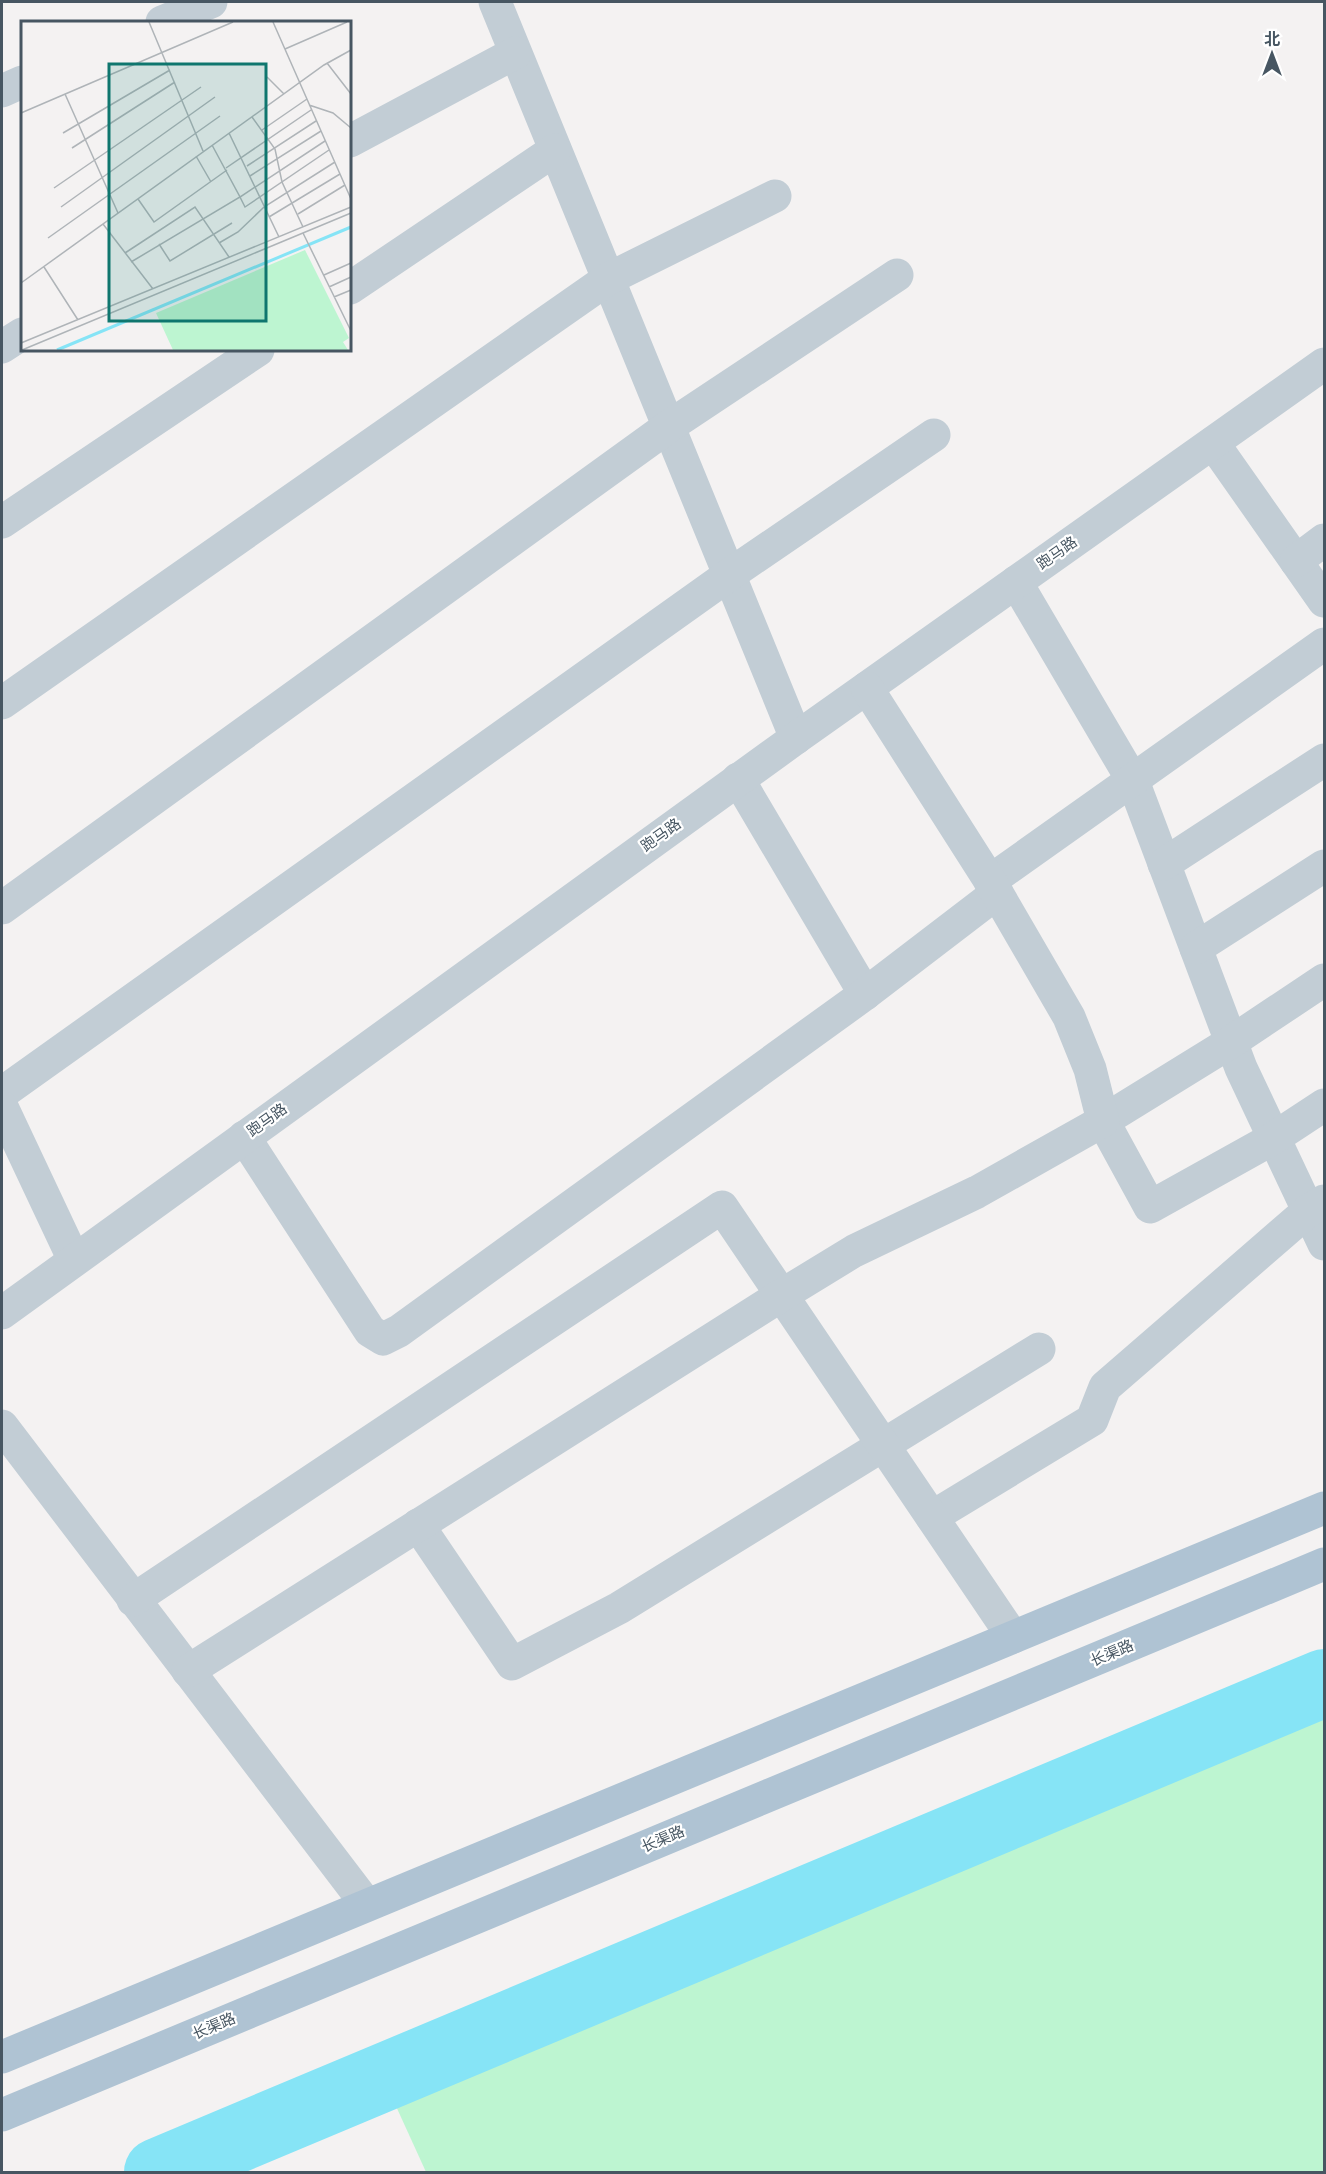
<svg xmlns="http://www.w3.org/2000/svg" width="1326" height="2174" font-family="Commissioner,'Noto Sans SC',sans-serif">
<rect width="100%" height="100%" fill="#f4f2f2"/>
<polygon fill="#bdf5d1" points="1324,1717 1324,2172 426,2172 395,2104"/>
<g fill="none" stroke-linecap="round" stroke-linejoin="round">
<polyline stroke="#86e4f6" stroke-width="68" points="158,2172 1324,1683"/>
<g stroke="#c2cdd5" stroke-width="33">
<polyline points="495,2 796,738"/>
<polyline points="162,22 211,2"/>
<polyline points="2,91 22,82"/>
<polyline points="350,141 515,53"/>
<polyline points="350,288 555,150"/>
<polyline points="2,347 22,334"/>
<polyline points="1213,443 1324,601"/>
<polyline points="2,522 258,350"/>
<polyline points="1296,561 1324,540"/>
<polyline points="1016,582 1133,781 1241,1068 1324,1244"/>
<polyline points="2,703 608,279 775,196"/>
<polyline points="738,779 865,994"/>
<polyline points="1164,864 1324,760"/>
<polyline points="990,881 1324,644"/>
<polyline points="2,908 668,427 897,275"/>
<polyline points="1196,948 1324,866"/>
<polyline points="1324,980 1231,1042 1103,1121 1150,1207 1274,1138 1324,1105"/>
<polyline points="2,1093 729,575 934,435"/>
<polyline points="2,1107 74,1260"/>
<polyline points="244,1137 370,1331 383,1339 399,1331 865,994 997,893"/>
<polyline points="2,1313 796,738 1324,364"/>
<polyline points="2,1426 367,1905"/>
<polyline points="932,1517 1092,1420 1105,1387 1308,1211 1324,1201"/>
<polyline points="418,1525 512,1664 619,1608 1039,1349"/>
<polyline points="133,1600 722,1207 1013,1637"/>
<polyline points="188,1671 782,1295 854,1251 977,1192 1103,1121 1090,1069 1069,1017 990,881 867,688"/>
</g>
<g stroke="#afc3d3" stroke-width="33">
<polyline points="2,2057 1324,1508"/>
<polyline points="2,2115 1324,1564"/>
</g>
</g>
<g text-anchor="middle" stroke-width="4.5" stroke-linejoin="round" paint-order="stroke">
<g font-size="15" fill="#475662" stroke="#fff">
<text transform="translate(1057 553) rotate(-35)" y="5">跑马路</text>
<text transform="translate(661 835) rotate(-36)" y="5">跑马路</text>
<text transform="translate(267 1120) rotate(-36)" y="5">跑马路</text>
<text transform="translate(1112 1653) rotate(-23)" y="5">长渠路</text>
<text transform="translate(663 1839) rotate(-23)" y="5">长渠路</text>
<text transform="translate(214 2026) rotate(-23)" y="5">长渠路</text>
</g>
</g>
<g transform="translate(21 21)">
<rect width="330" height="330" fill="#f4f2f2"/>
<path d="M 284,229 L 328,317 L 322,321 L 327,329 L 152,329 L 135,292 Z" fill="#bdf5d1"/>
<path fill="none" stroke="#86e4f6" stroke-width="3" d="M 36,329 L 330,206"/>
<path fill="none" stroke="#afb4b8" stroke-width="1.5" d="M 128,1 L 182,130M 252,1 L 330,178M 264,28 L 326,1M 306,42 L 330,73M 246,56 L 263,73M 44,73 L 97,192M 288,84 L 312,92 L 330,107M 0,92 L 212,1M 231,96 L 254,128 L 261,161 L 282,206M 241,109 L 286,78M 42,112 L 149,49M 208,112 L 258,216M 304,120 L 219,176 L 224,186 L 308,129M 51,127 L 154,61M 175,135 L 190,161M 226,145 L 295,100M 205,147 L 290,89M 229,155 L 300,110M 33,167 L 180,66M 117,178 L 133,201 L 206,149M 40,186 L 194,76M 277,193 L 324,164M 248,196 L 319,153M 82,203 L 132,268M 282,212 L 330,310M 27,217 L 199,95M 198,222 L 217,211 L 243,186 L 314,141M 138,223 L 149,240 L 211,202M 104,232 L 174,186 L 208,236M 110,241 L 219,176 L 191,124M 23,246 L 57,299M 303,254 L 330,242M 0,262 L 303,44 L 330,29M 308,266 L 330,256M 313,276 L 330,269M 0,322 L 330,186M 1,329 L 330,192"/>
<path fill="#0f766e" fill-opacity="0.15" stroke="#0f766e" stroke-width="3" d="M 88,43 L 245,43 L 245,300 L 88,300 Z"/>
<rect width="330" height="330" fill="none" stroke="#475662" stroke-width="3"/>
</g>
<rect width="1326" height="2174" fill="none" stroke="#475662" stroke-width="6"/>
<g transform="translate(1272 54)" stroke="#ffffff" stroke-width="4.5" paint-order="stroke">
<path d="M0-4.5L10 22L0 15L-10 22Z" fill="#475662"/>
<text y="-9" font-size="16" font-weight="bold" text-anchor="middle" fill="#475662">北</text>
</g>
</svg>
